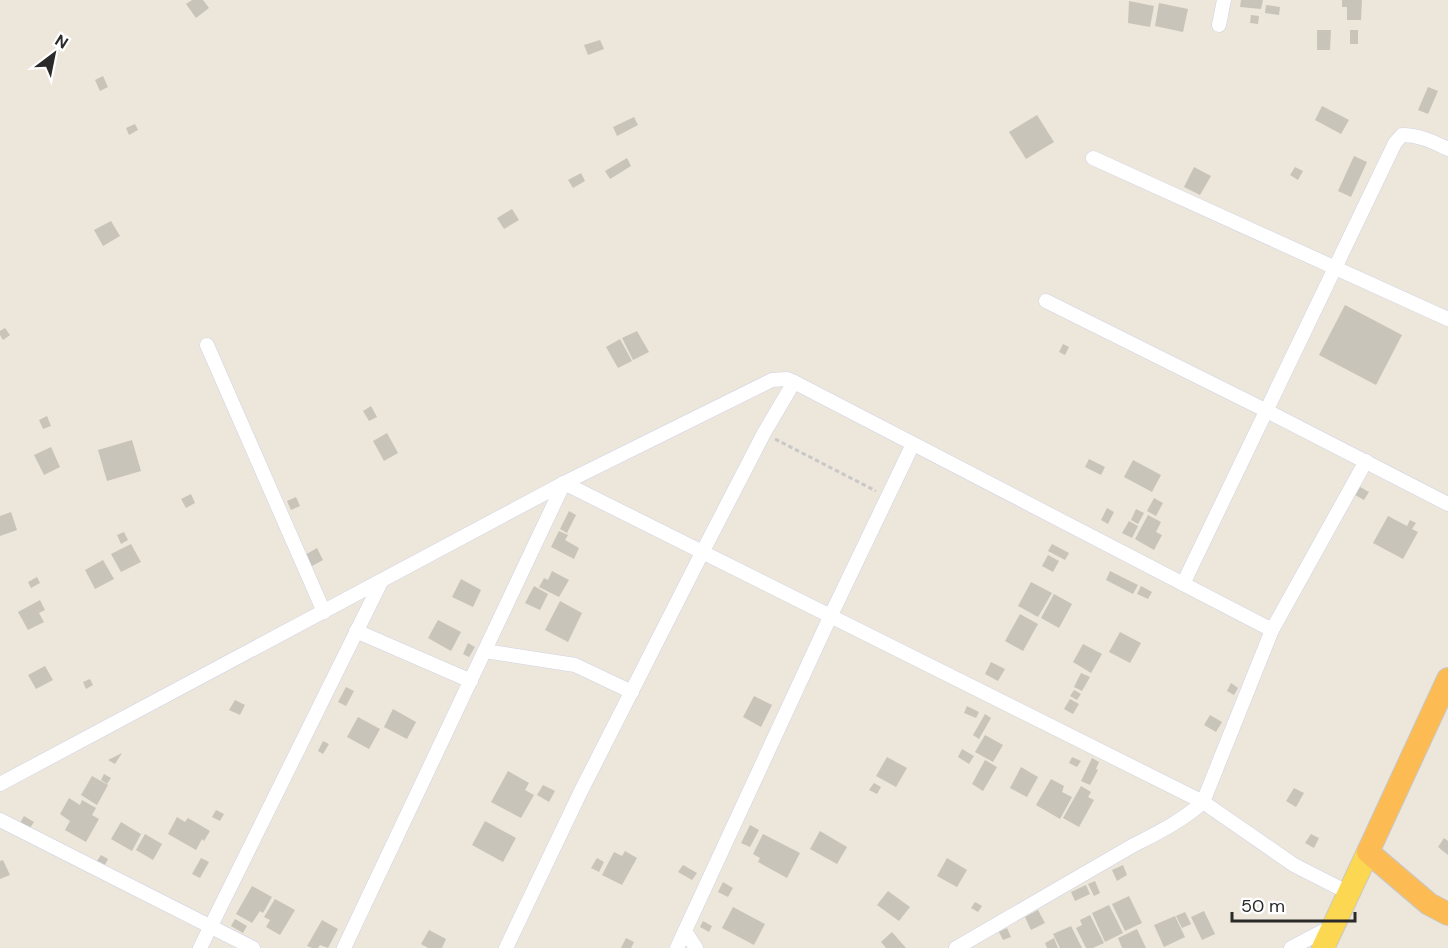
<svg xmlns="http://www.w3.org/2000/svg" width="1448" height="948" font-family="'DM Sans',sans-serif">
<rect width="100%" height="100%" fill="#ede6db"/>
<g fill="#c8c4b9">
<polygon points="192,0 203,0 209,8 196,18 186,4"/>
<polygon points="1241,0 1263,0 1261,9 1240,7"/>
<polygon points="1342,0 1362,0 1361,20 1347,20 1347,7 1342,7"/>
<polygon points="1129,1 1154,6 1150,27 1128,23"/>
<polygon points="1159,3 1188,9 1183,32 1155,26"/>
<polygon points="1266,5 1280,7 1279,15 1265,13"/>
<polygon points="1251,15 1259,16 1258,24 1250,23"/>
<polygon points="1317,30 1331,30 1330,50 1317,50"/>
<rect x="1350" y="30" width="8" height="14"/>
<polygon points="600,40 604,49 588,55 584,45"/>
<polygon points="103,76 108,87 100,91 95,80"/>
<polygon points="1428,87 1438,91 1428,114 1418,110"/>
<polygon points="1322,106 1349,120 1341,134 1315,120"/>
<polygon points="1037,115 1054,142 1026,159 1009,132"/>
<polygon points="634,117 638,125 617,136 613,127"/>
<polygon points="135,124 138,130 129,135 126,128"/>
<polygon points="1354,156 1367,162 1351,197 1338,191"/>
<polygon points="627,158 631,166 610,179 605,171"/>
<polygon points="1194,167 1211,176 1200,195 1184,187"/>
<polygon points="1295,167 1303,171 1298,180 1290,175"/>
<polygon points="581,173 585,181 573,188 568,180"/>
<polygon points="512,209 519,220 504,229 497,218"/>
<polygon points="111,221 120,236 103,246 94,230"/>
<polygon points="1345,305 1402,335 1376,385 1319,355"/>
<polygon points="5,328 10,335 3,340 0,335 0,331"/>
<polygon points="637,331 649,352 633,360 622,338"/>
<polygon points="620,339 632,361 618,368 606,347"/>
<polygon points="1063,344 1069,347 1065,355 1059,352"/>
<polygon points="371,406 377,417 369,421 363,411"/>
<polygon points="47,416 51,426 43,429 39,420"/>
<polygon points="387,433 398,453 384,461 373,441"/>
<polygon points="132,440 141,471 107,481 98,450"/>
<polygon points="51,447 60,467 44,475 34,455"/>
<polygon points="1089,459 1105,467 1101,475 1085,467"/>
<polygon points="1133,460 1161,475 1152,492 1124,477"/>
<polygon points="1360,487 1369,492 1364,500 1355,495"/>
<polygon points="191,494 195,503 186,508 181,499"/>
<polygon points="296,497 300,506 291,510 287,501"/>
<polygon points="1154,498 1163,503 1156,516 1147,511"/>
<polygon points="1107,508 1114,512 1108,524 1101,520"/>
<polygon points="1136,509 1144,513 1138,524 1131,520"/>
<polygon points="569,511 576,515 567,533 560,529"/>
<polygon points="11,512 17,530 0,536 0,516"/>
<polygon points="1148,515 1161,522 1156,532 1162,535 1154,550 1135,539"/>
<polygon points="1388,516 1407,526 1410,520 1416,523 1412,529 1418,532 1403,559 1373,543"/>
<polygon points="1129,521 1138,526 1132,538 1122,533"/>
<polygon points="559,531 568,535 565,540 579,548 574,559 551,547"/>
<polygon points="124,532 128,540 121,544 117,535"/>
<polygon points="131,544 141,562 121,572 111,554"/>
<polygon points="1052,544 1069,553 1065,560 1048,551"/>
<polygon points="317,548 323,560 312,566 305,555"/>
<polygon points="1048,555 1059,561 1053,572 1042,566"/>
<polygon points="103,560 114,579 95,589 85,570"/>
<polygon points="552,571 569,580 559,597 539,587 544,578 548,580"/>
<polygon points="1110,571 1138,585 1133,594 1106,580"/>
<polygon points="37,577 40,583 31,588 28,582"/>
<polygon points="461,579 481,590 473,607 452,597"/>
<polygon points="1031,582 1052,593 1038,617 1018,606"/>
<polygon points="534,586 548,594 540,610 525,603"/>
<polygon points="1141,586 1152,592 1148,599 1137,594"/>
<polygon points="1054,594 1072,604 1059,628 1041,618"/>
<polygon points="40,600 45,610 39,613 44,622 28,630 18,612"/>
<polygon points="560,601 582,613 568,642 545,630"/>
<polygon points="1020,614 1038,624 1023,651 1005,641"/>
<polygon points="438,620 461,632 451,651 428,638"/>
<polygon points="1120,632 1141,643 1130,663 1109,652"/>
<polygon points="468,643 475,647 469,657 463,654"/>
<polygon points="1083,644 1102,654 1091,673 1073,662"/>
<polygon points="991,662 1005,669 998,681 985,674"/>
<polygon points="45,666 53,680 36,689 28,675"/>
<polygon points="1081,673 1090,677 1082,691 1074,687"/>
<polygon points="90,679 93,685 86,689 83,682"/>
<polygon points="1231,683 1238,688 1234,695 1227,691"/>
<polygon points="346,687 354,691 346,706 338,702"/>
<polygon points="1074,690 1081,694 1077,700 1070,696"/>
<polygon points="754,696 772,705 761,727 743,717"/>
<polygon points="1070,699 1079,704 1073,714 1064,709"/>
<polygon points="235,700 245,705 240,715 229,710"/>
<polygon points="967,706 979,712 976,718 964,713"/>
<polygon points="393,709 416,722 407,739 384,727"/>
<polygon points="985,714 991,718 979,739 973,735"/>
<polygon points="1210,715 1222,722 1216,732 1204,725"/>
<polygon points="358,717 380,729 369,749 347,737"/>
<polygon points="985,735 1003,745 993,762 975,752"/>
<polygon points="323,741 329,744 323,754 318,751"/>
<polygon points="962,749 974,756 969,764 958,757"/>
<polygon points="122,753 115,764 108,760"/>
<polygon points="887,757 907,768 896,787 876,776"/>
<polygon points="1072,757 1081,761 1077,767 1069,763"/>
<polygon points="1092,758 1099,762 1096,769 1098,770 1090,785 1081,781"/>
<polygon points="985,760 997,767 983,791 972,784"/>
<polygon points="1021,767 1038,777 1027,797 1010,788"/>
<polygon points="508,771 529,783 525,790 534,795 521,818 491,802"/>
<polygon points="104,774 111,778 107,784 101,780"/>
<polygon points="92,776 108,785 97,805 81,795"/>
<polygon points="1051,779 1064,786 1062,792 1072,797 1060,819 1036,805"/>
<polygon points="874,783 881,787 877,794 869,790"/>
<polygon points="543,785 555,791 549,802 537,795"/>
<polygon points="1081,786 1091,792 1088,797 1094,800 1079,827 1063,818"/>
<polygon points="1294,788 1304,793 1296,807 1286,801"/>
<polygon points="69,798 80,805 82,800 96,808 92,815 99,819 86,842 65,830 70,821 60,814"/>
<polygon points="216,810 224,814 220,821 212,817"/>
<polygon points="24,816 34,822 30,828 20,823"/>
<polygon points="177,817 185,822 188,818 210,831 204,841 202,839 196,850 168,834"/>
<polygon points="485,821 516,838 503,862 472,845"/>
<polygon points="121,822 141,834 132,851 111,839"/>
<polygon points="750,825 759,830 750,847 741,843"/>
<polygon points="820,831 847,847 837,864 810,849"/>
<polygon points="145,834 162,844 153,860 136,850"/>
<polygon points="763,834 800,853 787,878 758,862 760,858 753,854"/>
<polygon points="1311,834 1319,838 1314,848 1305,843"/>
<polygon points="1444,838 1448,841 1448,855 1438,847"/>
<polygon points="625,851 637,858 622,885 602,875 614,852 622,856"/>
<polygon points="101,855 108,859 105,865 97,861"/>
<polygon points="201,858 209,862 200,878 192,874"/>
<polygon points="597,858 604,862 599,872 591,868"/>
<polygon points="947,858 967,870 957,887 937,876"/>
<polygon points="3,860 10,875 0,879 0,861"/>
<polygon points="683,865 697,873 692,880 678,872"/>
<polygon points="1123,865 1127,875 1117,881 1112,870"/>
<polygon points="1095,881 1100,893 1094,896 1088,884"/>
<polygon points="723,882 733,888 728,897 718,892"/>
<polygon points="1086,885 1090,894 1075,901 1071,892"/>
<polygon points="252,886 272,897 263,913 260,911 252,923 236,914"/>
<polygon points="888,891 910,907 899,921 877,905"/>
<polygon points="1129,896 1142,923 1125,931 1112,904"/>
<polygon points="275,899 295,910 280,935 266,927 270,920 264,917"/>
<polygon points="975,902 982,906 978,912 971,908"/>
<polygon points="1109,905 1123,933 1105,942 1092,913"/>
<polygon points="733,907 765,924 754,945 722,928"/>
<polygon points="1038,910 1045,923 1031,930 1025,917"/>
<polygon points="1204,911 1215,934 1202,940 1191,917"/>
<polygon points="1185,912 1191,924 1182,928 1176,916"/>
<polygon points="1090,915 1104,943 1093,948 1086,948 1076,928 1082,925 1080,920"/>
<polygon points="1175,916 1185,937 1164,947 1154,925"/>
<polygon points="235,919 247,926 243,933 231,926"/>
<polygon points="322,920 338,929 328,948 320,945 318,948 312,948 307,946"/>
<polygon points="703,921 712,926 709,932 700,927"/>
<polygon points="1071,926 1082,948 1060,948 1053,934"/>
<polygon points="1007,928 1011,937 1003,940 999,932"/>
<polygon points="1137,929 1146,948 1122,948 1118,938"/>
<polygon points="429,930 446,939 442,948 428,948 421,944"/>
<polygon points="892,932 906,948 886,948 881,942"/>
<polygon points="626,938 634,942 631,948 621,948"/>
<polygon points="1054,938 1058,948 1047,948 1045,943"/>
</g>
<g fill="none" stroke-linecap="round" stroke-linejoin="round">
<g stroke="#d0d3e4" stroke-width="15">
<g id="minor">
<polyline points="1219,25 1224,0"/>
<polyline points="1093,158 1448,319"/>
<polyline points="1046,301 1267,411 1448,504"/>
<polyline points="207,345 324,612"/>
<polyline points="564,483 1203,802 1294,865 1349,893"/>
<path d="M 1183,584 L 1395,143 L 1402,135 C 1420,135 1433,142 1448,149"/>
<polyline points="356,631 471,681"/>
<polyline points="485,651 575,665 632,692"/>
<polyline points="0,784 564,483 772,380 787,379 794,382 1272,630"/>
<polyline points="0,820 253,948"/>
<polyline points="685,931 696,948"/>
<polyline points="200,948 381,582"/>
<polyline points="344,948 564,483"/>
<polyline points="506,948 581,791 703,551 764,433 794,382"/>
<polyline points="677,948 831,615 913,444"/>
<path d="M 956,948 L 1132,846 C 1157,833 1182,821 1203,802 L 1272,630 L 1366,461"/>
<polyline points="1291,948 1331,927"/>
</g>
</g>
<g stroke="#c8c8c8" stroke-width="24">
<polyline id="primary" points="1323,948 1368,852"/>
</g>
<g stroke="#c8c8c8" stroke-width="24">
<polyline id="trunk" points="1448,679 1368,852 1429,904 1448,914"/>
</g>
<polyline stroke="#c8c8c8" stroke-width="3" stroke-dasharray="4.5 3" stroke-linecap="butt" points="775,439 876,491"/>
<use href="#minor" stroke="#fff" stroke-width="14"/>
<use href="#primary" stroke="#fbd752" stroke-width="22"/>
<use href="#trunk" stroke="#fdbc53" stroke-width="22"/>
</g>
<g transform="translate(54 54) rotate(32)" stroke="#ffffff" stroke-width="4.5" paint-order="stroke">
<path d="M0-4.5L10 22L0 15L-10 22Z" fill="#2a2a2a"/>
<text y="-9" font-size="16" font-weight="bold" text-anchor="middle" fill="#2a2a2a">N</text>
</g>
<path d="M1232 912v9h123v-9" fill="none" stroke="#2a2a2a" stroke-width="3"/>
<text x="1241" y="912" font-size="18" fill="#2a2a2a" stroke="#ffffff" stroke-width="4.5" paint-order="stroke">50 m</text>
</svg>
